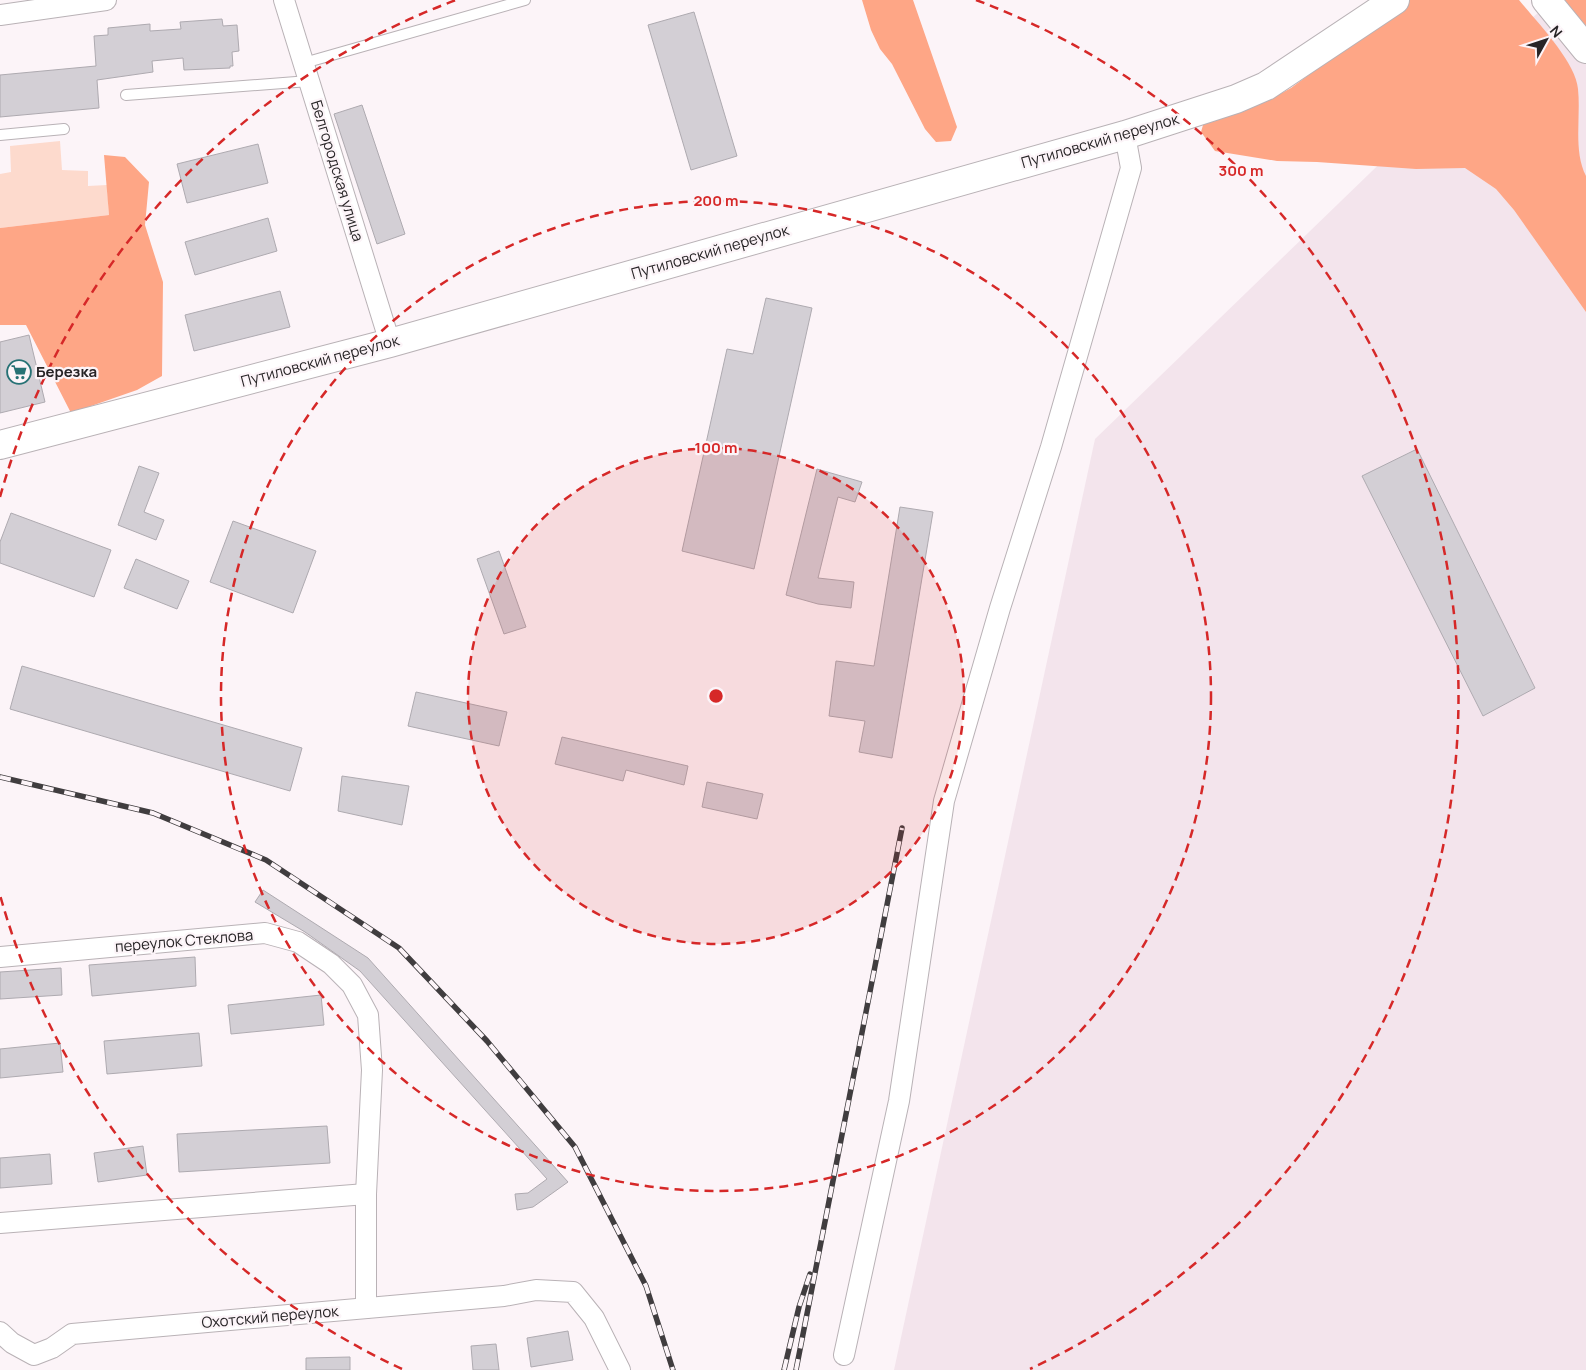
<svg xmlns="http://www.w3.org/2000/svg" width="1586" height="1370" font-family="Manrope,sans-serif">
<rect width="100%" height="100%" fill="#fcf4f8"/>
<polygon fill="#f3e4ec" points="1554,0 1586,0 1586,1370 894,1370 1095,439 1523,25"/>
<polygon fill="#fddacd" points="60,141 62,170 88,171 88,186 107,185 109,215 0,228 0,174 11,172 10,146"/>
<g fill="#fea686">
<polygon points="862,0 913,0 957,127 951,141 936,142 925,129 892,64 880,49 871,30"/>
<path d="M 1410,0 L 1519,0 C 1536,21 1576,62 1578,89 C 1581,118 1573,150 1586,176 L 1586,312 L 1514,210 L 1496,189 L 1465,168 L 1416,169 L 1317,162 L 1277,161 L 1215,151 L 1201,132 L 1203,125 L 1213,117 L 1269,100 L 1291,88 Z"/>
<polygon points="1560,0 1586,0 1586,31"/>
<polygon points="104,155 125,157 149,182 145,225 163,282 162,376 137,390 71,413 26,325 0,325 0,228 109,215"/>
</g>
<g fill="#d3cfd5" stroke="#aeaab0">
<polygon points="694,12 737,156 691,170 648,25"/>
<polygon points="222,19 223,26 237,25 239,51 232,52 233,66 230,66 230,68 184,70 183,58 152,61 153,72 97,80 99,108 0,117 0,75 96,66 94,36 108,35 108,28 150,24 150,31 181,29 180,22"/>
<polygon points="362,105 405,234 377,244 334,114"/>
<polygon points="258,144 268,183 187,203 177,164"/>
<polygon points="268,218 277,251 195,275 185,242"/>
<polygon points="280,291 290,327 194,351 185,315"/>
<polygon points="766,298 812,308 754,569 682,551 727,349 753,354"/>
<polygon points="29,335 45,402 0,413 0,342"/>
<polygon points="1417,449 1535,688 1483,716 1362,476"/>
<polygon points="139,466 159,473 144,512 164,520 156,540 118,525"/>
<polygon points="817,469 862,482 855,502 838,497 818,578 854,582 851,608 818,604 786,595"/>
<polygon points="900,507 933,512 892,758 859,752 865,721 829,716 836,661 874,666"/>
<polygon points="11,513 111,550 94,597 0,563 0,542"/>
<polygon points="233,521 316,551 293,613 210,582"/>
<polygon points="499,551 526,627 504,634 477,559"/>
<polygon points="136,559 189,581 177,609 124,588"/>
<polygon points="22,666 302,748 290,791 10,709"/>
<polygon points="416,692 507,712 499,746 408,726"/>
<polygon points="562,737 688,766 684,785 626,770 623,781 555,764"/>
<polygon points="342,776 409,786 402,825 338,811"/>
<polygon points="707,782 763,794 757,819 702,807"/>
<polygon points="263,890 368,958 568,1182 533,1207 517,1210 515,1194 528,1193 547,1179 360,971 305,932 255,902"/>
<polygon points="195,957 196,986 92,996 89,965"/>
<polygon points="61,968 62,995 0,999 0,972"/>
<polygon points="321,995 324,1025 231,1034 228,1005"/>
<polygon points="199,1033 202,1066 107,1074 104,1041"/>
<polygon points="60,1043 63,1072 0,1078 0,1049"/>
<polygon points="327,1126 330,1163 179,1172 177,1134"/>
<polygon points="143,1146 147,1175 98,1182 94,1153"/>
<polygon points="50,1154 52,1184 0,1188 0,1158"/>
<polygon points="568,1331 573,1360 531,1367 527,1338"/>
<polygon points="496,1344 499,1370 473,1370 471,1346"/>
<polygon points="350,1357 350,1370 306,1370 306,1358"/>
</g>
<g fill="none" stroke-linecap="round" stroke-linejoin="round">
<g stroke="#b9b2b6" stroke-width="12">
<g id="service">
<polyline points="304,63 525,0"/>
<polyline points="126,95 309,81"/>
<polyline points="0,135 64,129"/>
</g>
</g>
<g stroke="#b9b2b6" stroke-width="22">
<g id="minor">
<polyline points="284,0 390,343"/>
<polyline points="0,15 106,0"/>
<polyline points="0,957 265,933 298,942 331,964 352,985 368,1015 372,1070 366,1194 366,1308"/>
<polyline points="0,1223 366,1194"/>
<polyline points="0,1332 12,1343 34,1355 52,1348 72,1334 504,1296 536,1290 573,1292 594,1318 620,1370"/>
<polyline points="844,1355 899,1101 944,801 1000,608 1051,447 1131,168 1125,135"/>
</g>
</g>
<g stroke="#b9b2b6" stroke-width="30">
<g id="secondary">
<polyline points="1546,0 1586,49"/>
<polyline points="0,445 390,343 1125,135 1236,99 1266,86 1395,0"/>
</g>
</g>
<use href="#service" stroke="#fff" stroke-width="10"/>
<use href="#minor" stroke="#fff" stroke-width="20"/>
<use href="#secondary" stroke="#fff" stroke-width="28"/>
<g stroke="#403d3f" stroke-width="5.5">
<g id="rail">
<polyline points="0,777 153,813 266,860 399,948 487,1041 575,1147 646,1286 673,1370"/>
<polyline points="784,1370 799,1307 810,1274"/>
<polyline points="796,1370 902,828"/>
</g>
</g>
<use href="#rail" stroke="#fcf4f8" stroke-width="4" stroke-dasharray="11" stroke-linecap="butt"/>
</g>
<circle cx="716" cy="696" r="248" fill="#d62828" fill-opacity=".12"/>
<g fill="none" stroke="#d62828" stroke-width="2.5" stroke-dasharray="9 6">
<circle cx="716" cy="696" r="248"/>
<circle cx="716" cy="696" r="495"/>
<path d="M402 1369A743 743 0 0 1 0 895M0 497A743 743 0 0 1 456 0M976 0A743 743 0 0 1 1030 1369"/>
</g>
<defs>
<g id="supermarket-ring" transform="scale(1.25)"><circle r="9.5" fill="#fcf4f8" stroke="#277275" stroke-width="1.5"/><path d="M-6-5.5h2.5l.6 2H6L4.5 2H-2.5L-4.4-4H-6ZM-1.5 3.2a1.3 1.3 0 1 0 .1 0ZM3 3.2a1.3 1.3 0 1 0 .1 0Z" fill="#277275"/></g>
</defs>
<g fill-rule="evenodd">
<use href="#supermarket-ring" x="19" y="372"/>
</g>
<g text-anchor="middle" stroke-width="4.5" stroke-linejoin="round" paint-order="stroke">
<g font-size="15" fill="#272426" stroke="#fcf4f8">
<text transform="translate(1100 141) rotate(-16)" y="5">Путиловский переулок</text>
<text transform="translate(337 171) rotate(73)" y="5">Белгородская улица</text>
<text transform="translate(710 252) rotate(-16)" y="5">Путиловский переулок</text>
<text transform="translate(320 361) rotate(-15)" y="5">Путиловский переулок</text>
<text transform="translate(184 941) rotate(-5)" y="5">переулок Стеклова</text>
<text transform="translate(270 1317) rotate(-5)" y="5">Охотский переулок</text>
</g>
<g font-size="15" font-weight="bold" fill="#272426" stroke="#fcf4f8" text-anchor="start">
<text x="36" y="377">Березка</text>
</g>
</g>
<circle cx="716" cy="696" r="8" fill="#d62828" stroke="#fcf4f8" stroke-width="2.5"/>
<g font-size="15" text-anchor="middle" font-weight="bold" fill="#d62828" stroke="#fcf4f8" stroke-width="4.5" stroke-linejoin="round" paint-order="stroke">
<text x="1241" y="176">300 m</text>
<text x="716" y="206">200 m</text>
<text x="716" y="453">100 m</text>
</g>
<g transform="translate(1546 40) rotate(50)" stroke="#fcf4f8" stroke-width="4" paint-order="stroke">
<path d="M0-4L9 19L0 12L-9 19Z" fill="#272426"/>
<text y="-8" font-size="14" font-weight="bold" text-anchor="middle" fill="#272426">N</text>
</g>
</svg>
